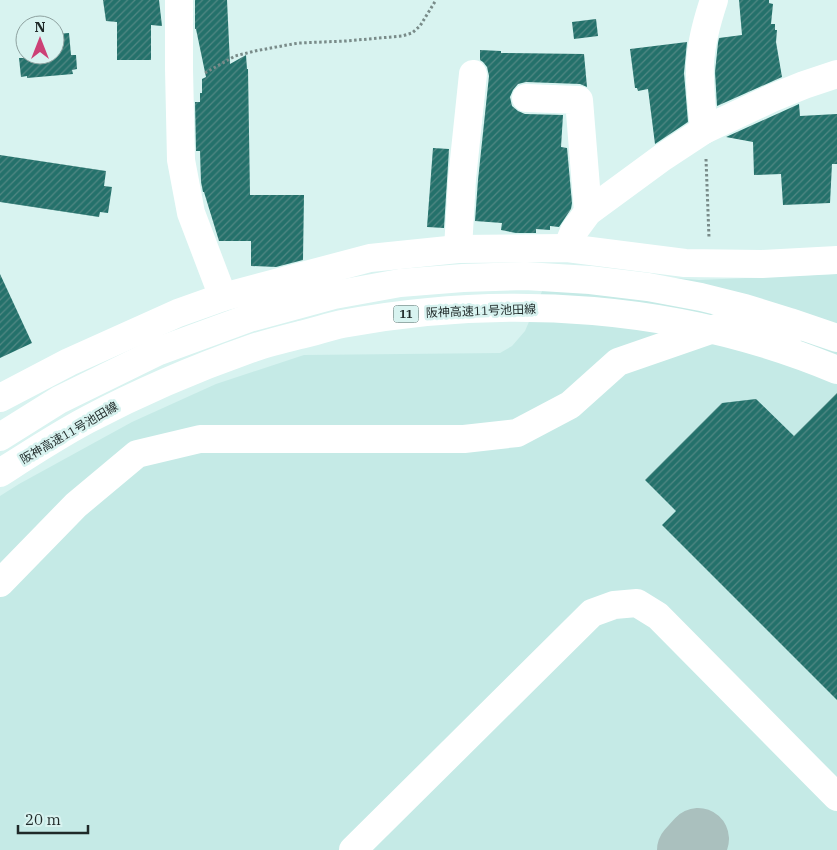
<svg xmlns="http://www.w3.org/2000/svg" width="837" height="850" font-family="'IBM Plex Serif','Noto Sans JP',serif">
<defs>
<pattern id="building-hatch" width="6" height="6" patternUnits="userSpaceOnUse" patternTransform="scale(1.25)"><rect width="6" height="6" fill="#24716b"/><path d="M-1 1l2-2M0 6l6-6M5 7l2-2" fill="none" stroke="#528884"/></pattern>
</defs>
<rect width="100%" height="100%" fill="#d8f3f0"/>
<polygon fill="#c5eae6" points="552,268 699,280 837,274 837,850 0,850 0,496 19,484 132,422 216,384 304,355 500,353 512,346 525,331"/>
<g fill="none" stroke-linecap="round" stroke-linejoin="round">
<polyline stroke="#aac0be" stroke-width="62" points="688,850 698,839"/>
</g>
<g fill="url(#building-hatch)">
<polygon points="103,0 159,0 162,26 151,25 151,60 117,60 117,22 106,21"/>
<polygon points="195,0 227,0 230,64 246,55 247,69 248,69 250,195 304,195 303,260 276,267 251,266 251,241 219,241 204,192 203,192 201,182 200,151 196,151 195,102 200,102 200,93 202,93 202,79 206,77 196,29 195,29"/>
<polygon points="739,0 769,0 769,3 773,4 771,24 775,24 775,30 777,30 776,42 782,77 717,106 715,72 718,43 719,38 742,35"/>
<polygon points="596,19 598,36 574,39 572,22"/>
<polygon points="69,33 71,55 76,55 77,69 72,70 73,74 27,78 27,76 21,77 19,58 25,58 24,37 25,36 25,55 55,55 55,34"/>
<polygon points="687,42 684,73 688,122 655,144 648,89 638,91 637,88 635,88 630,49"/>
<polygon points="480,50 501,51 501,53 584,54 587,87 580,84 526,82 518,84 513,90 510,97 512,106 518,111 525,114 563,115 561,147 567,148 572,203 571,209 559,227 550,226 550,230 536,229 536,233 516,233 501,230 502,223 475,221 478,180 489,76 487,67 483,62 480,60"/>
<polygon points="799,104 800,116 837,114 837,164 832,164 830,203 783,205 781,174 754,175 753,142 726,137"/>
<polygon points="433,148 449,149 444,228 427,227"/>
<polygon points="0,155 106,171 104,186 112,187 108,213 100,212 99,217 0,202"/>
<polygon points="0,274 32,343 0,358"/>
<polygon points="837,393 837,700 662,525 676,511 645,480 722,403 756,399 794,436"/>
</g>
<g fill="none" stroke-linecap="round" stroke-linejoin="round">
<g stroke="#798b89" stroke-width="3" stroke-dasharray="2.5 2.5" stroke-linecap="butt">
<polyline points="205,73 235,56 255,51 287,45 299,43 346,41 402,36 412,33 420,26 436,0"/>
<polyline points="706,159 709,238"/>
</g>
<g stroke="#fff" stroke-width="28">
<polyline points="179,0 179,69 181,160 191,213 223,297"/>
<polyline points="526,98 579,100 588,212"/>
<path d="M 704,130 C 702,109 699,86 700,64 C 701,43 707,21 714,0"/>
<polyline points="567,248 574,231 588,212 663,157 704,130 772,98 804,85 837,74"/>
<polyline points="458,249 462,179 473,74"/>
<polyline points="0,398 69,362 178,313 223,297 370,258 458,249 567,248 685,263 762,264 837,260"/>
<polyline points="0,583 76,505 137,454 200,439 464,439 517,433 570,405 618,362 725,325 795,328"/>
<polyline points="353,850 592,613 614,605 637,603 658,616 837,797"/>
</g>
<g stroke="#fff" stroke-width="28">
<polyline points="0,437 59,400 159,351 249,318 334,295 400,283 463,278 525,276 590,280 648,287 701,297 745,308 790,322 837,338"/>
<path d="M 0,473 C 28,455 57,436 87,420 C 140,392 196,368 253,348 C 268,343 284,339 300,335 C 314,332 328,327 342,324 C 507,293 682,305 837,370"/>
</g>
</g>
<g text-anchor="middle" stroke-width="5" stroke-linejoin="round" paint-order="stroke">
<rect fill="#d8f3f0" stroke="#566664" stroke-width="1" x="393.5" y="305.5" width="25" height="17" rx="4"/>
<g font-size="11" font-weight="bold" fill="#1f2928">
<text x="406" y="318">11</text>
</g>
<g font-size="12" fill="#1f2928" stroke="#d8f3f0">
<text transform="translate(481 311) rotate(-2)" y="4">阪神高速11号池田線</text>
<text transform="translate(69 433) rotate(-30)" y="4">阪神高速11号池田線</text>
</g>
</g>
<g transform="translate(40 40)"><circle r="24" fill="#d8f3f0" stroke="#8ea2a0"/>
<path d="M0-4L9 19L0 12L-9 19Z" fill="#cc4176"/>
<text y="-8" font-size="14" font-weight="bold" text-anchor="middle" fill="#1f2928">N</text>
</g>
<path d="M18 825v8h70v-8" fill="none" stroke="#1f2928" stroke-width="2.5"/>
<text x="25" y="825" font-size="15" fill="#1f2928" stroke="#d8f3f0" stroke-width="4" paint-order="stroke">20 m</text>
</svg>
